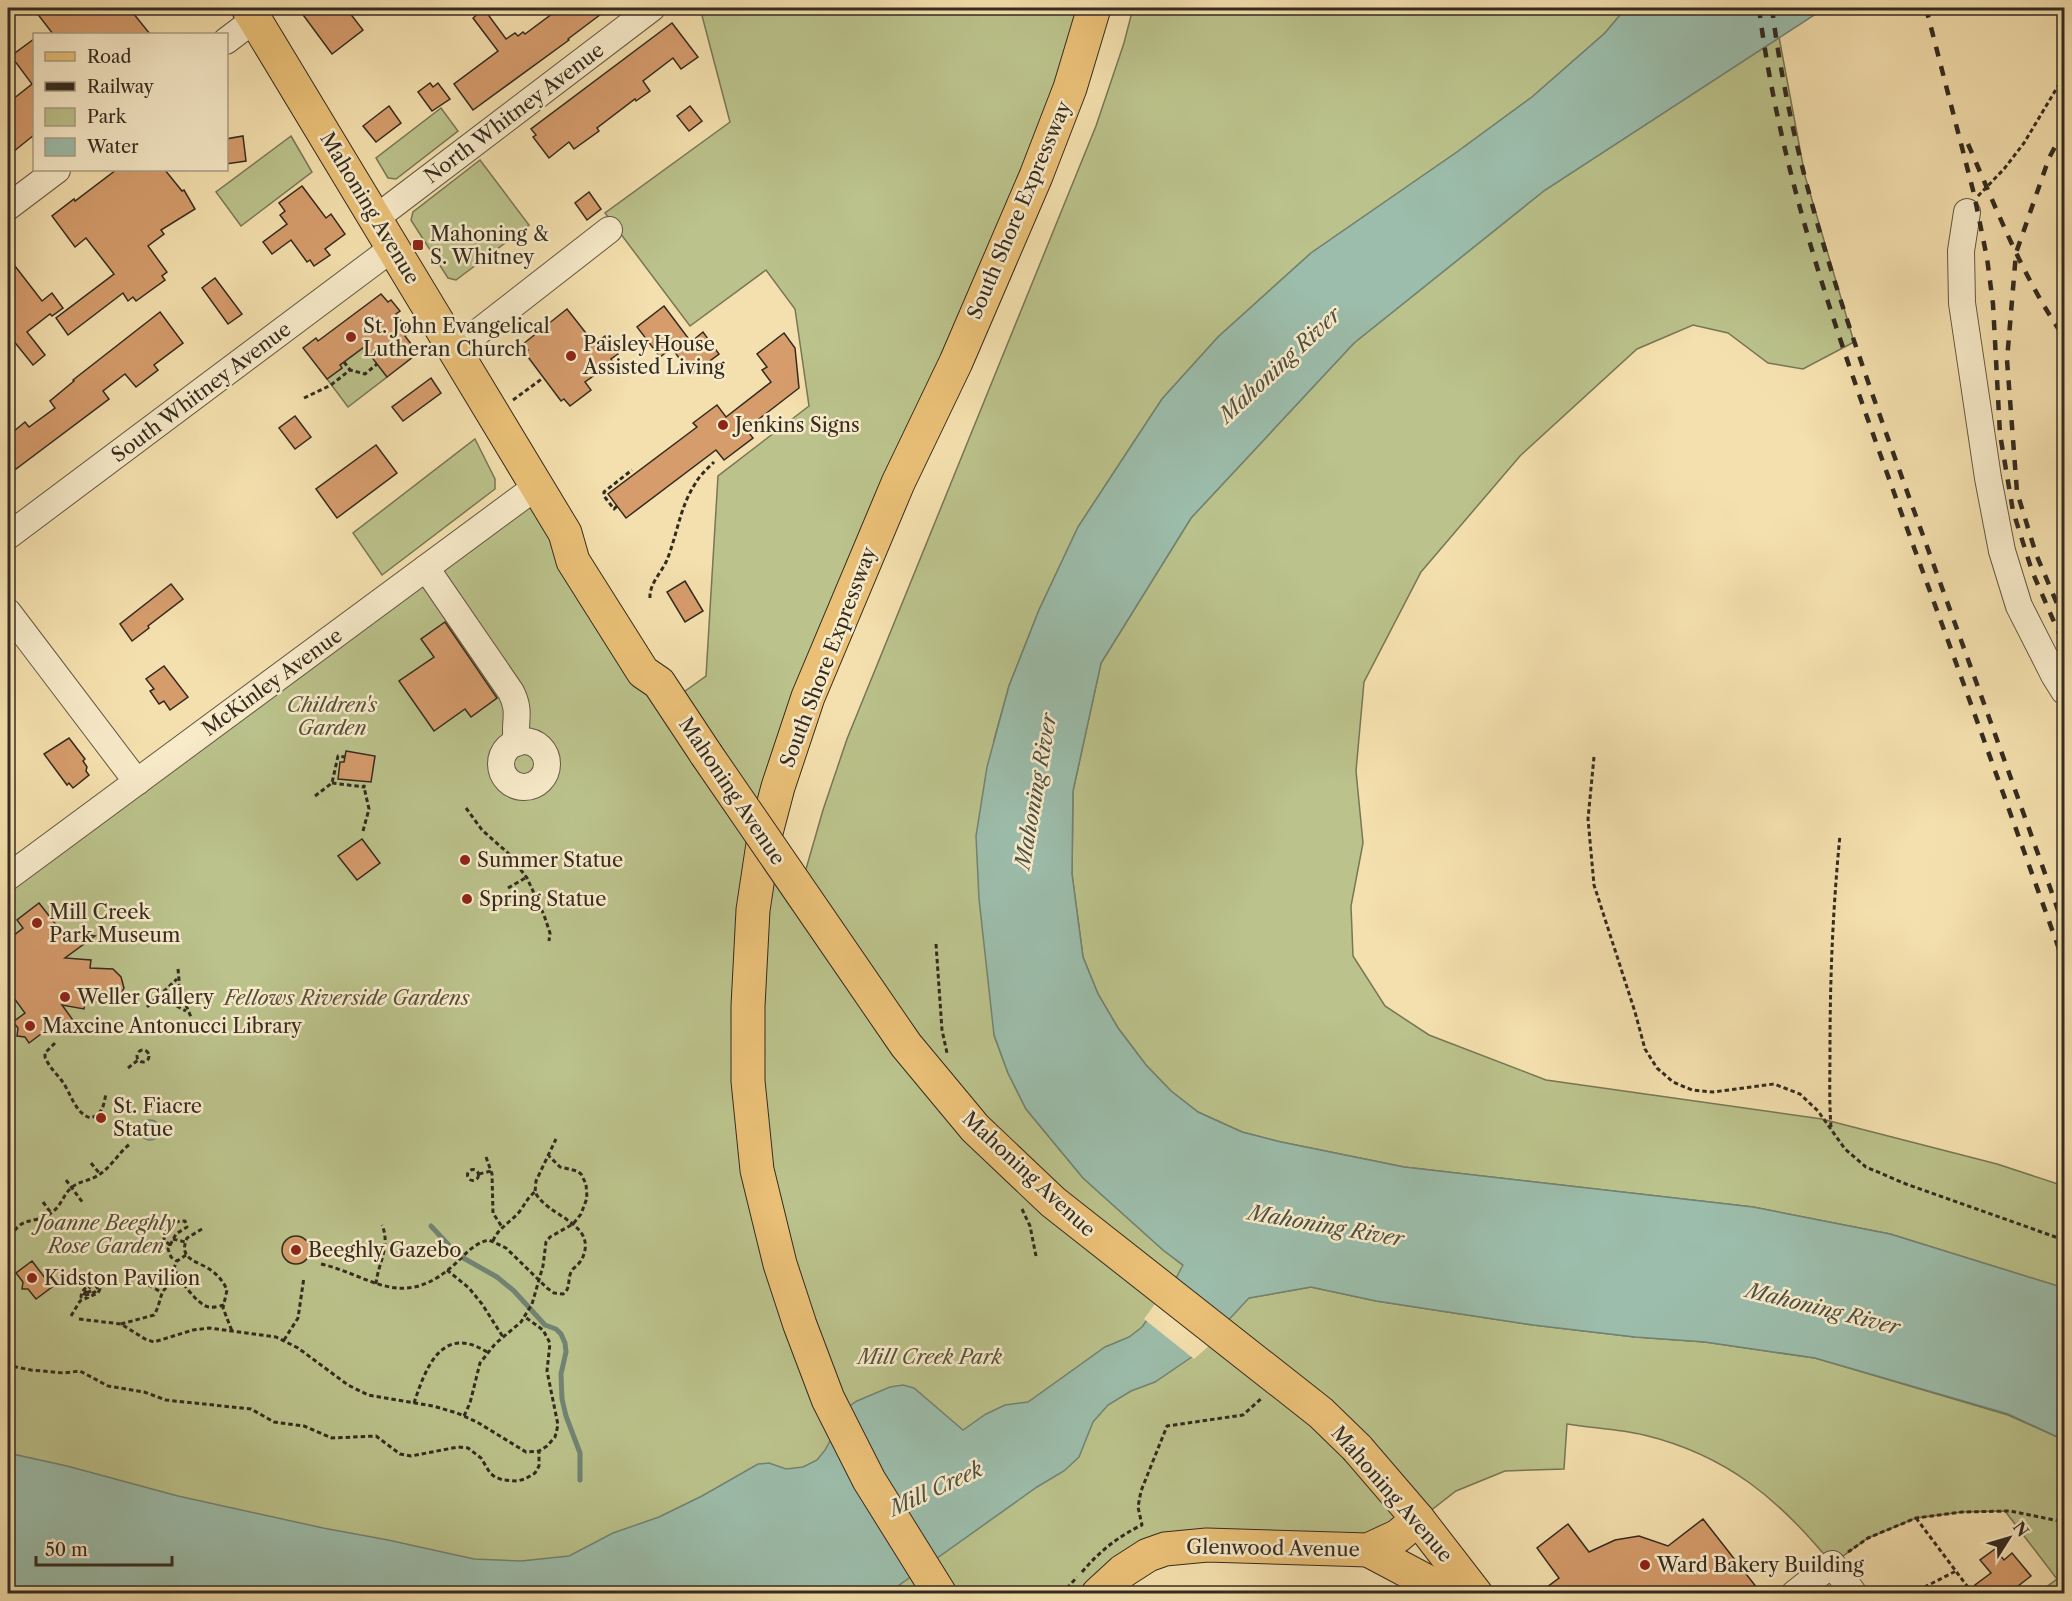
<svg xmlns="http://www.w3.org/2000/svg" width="2072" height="1601" font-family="'Libre Caslon Text',serif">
<rect width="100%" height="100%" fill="#f4e0ae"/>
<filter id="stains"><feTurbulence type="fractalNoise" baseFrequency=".00333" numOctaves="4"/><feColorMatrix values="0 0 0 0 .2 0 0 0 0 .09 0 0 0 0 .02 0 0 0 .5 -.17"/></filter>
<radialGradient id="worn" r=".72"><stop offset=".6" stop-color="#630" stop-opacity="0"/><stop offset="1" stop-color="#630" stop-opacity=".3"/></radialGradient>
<g fill="#bbc28b" stroke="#787656" stroke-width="1.5">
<path d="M 700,8 L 1094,8 L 765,839 L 800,890 L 823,810 L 847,739 L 1096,126 L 1124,43 L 1133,8 L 1626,8 L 1605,33 L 1532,97 L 1457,152 L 1311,253 L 1218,337 L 1162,399 L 1078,527 L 1039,610 L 1009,686 L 994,740 L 994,1035 L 1008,1073 L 1026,1109 L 1083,1178 L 1163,1250 L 1210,1286 L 1249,1298 L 1311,1287 L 1376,1301 L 1533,1325 L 1635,1337 L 1705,1342 L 1815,1358 L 2008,1415 L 2064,1440 L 2064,1593 L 2038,1593 L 2057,1579 L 2005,1511 L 1962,1512 L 1916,1518 L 1868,1538 L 1832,1564 C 1780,1500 1727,1455 1644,1435 C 1619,1429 1592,1428 1567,1424 L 1564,1469 L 1505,1471 L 1456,1491 L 1398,1536 L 1207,1545 L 1103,1593 L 8,1593 L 8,877 L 537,486 L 671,701 L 706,676 L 718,476 L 809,406 L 795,309 L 766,270 L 690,326 L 605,213 L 730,122 Z"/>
<polygon points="1779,37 1805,176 1854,342 1803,369 1768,363 1728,333 1693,325 1637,349 1520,456 1421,572 1364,682 1356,771 1363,843 1351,906 1353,956 1385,1006 1429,1035 1546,1080 1822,1119 1997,1164 2064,1186 2064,1288 1890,1234 1753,1207 1404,1167 1281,1142 1242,1132 1198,1112 1171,1091 1146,1065 1118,1028 1098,994 1083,957 1072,874 1073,791 1101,663 1191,518 1354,343 1545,190"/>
<polygon points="441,108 458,131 396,179 388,178 376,158"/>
<polygon points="291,136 312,172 241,226 216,192"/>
<polygon points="480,160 529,225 456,280 448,278 411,220 413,212"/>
<polygon points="385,332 371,355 387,377 348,407 327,379 342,368 340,365"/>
<polygon points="475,439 495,479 495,489 382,575 353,533"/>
</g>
<g fill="#9cbdab" stroke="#728373" stroke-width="1.5">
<polygon points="1626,8 1825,8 1545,190 1354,343 1191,518 1101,663 1073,791 1072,874 1083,957 1098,994 1118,1028 1146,1065 1171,1091 1198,1112 1242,1132 1281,1142 1404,1167 1753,1207 1890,1234 2064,1288 2064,1440 2008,1414 1815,1358 1705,1342 1635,1337 1533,1325 1376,1301 1311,1287 1249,1298 1199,1352 1155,1382 1131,1391 1108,1405 1093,1422 1079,1457 1064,1471 1037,1487 888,1593 25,1593 8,1588 8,1453 67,1466 178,1496 323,1528 388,1540 474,1559 521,1561 569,1556 613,1533 659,1517 702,1496 758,1464 769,1463 786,1469 803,1467 817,1460 825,1450 830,1441 831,1432 845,1409 857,1401 890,1387 903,1385 914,1388 963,1430 986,1414 1005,1405 1028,1402 1105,1347 1129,1337 1142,1327 1174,1282 1183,1265 1163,1250 1083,1178 1026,1109 1008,1073 994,1035 979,899 976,836 987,767 1009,686 1039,610 1078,527 1162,399 1218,337 1311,253 1457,152 1532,97 1605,33"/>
<circle cx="150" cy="1130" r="10"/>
</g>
<polygon fill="#f4e0ae" points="1160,1297 1218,1338 1194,1359 1144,1319"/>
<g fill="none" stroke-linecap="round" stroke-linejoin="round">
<polyline stroke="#728373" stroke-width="5" points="431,1226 458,1255 497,1277 514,1291 545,1325 556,1329 561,1334 565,1343 566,1352 561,1374 562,1399 566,1416 580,1453 580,1480"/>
</g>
<g fill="#d69c6c" stroke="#342b20" stroke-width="1.5">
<polygon points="33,8 129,8 150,34 53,34"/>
<polygon points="298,8 346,8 363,30 332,54"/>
<polygon points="560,8 609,8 568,39 569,40 473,110 454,84 498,51 473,18 484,9 506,39 515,33 518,36 523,32 525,34"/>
<polygon points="672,23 698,57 681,69 673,58 643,81 650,91 636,101 635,99 597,128 599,131 574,149 569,142 549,158 533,137 536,135 531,129"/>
<polygon points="34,39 34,135 8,156 8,103 32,84 11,56"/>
<polygon points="430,83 433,87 438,83 450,99 432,111 418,92"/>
<polygon points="389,106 401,123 376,142 363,126"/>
<polygon points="690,106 702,121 689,131 677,116"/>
<polygon points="243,136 246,161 226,164 226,139"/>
<polygon points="116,170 165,170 182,191 184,190 195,209 161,230 164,234 148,246 167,272 162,276 165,280 136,301 133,297 128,301 123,293 68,335 56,318 114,274 86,238 75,247 52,216 74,199 75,201"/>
<polygon points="302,186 326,218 331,214 345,234 325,249 330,255 314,266 310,260 307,262 291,240 272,254 263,242 287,224 280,215 285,211 279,203"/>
<polygon points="589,192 601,209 587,220 575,203"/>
<polygon points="8,257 42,301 52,293 63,308 52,316 50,314 27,332 45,355 33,365 8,334"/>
<polygon points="215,278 242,314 228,324 202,288"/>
<polygon points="381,294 388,302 391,300 400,311 396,314 409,332 405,336 418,353 387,377 364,347 340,365 342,368 327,379 303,348 316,338 318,341"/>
<polygon points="664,306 691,342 703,332 719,354 691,375 672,348 660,357 637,327"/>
<polygon points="567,309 593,342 596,340 597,342 605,336 618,354 611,359 613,362 585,382 591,390 570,406 564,399 561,401 525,353 528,350 523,344"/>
<polygon points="160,312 183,343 154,365 158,370 136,387 125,374 103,391 109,399 8,475 8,436 25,422 29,427 55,408 50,401 74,381 73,380"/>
<polygon points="784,333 795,348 799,388 746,429 753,438 724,460 716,450 626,518 608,494 697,427 693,423 717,405 726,417 771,382 762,370 767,367 757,354"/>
<polygon points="431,378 441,393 403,421 392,407"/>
<polygon points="295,416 311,437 295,449 279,428"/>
<polygon points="376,445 397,473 337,518 316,489"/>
<polygon points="685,581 703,611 685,622 667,592"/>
<polygon points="171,584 183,599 148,626 149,628 132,641 120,624"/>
<polygon points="445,622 497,698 471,717 465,709 434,731 399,681 434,657 421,639"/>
<polygon points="164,666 188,697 170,710 164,701 159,704 150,691 154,689 146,679"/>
<polygon points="69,738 85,759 83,761 87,767 86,771 89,775 73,788 69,783 67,785 44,754"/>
<polygon points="346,751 375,756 371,782 338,779 340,762 344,762"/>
<polygon points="362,839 380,863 357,880 338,856"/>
<polygon points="39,903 61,931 95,936 65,958 91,960 90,968 113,969 121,977 124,988 119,998 109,1003 103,1004 86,998 84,1009 62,1005 83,1034 49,1028 29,1043 25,1037 17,1036 18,1028 13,1022 25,1013 8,990 8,940 23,928 17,920"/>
<circle cx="296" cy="1250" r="14"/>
<polygon points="32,1261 52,1287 36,1299 28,1289 22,1289 23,1282 16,1273"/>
<polygon points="1703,1519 1761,1593 1539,1593 1559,1578 1537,1548 1568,1524 1589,1552 1615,1540 1639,1536 1668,1546"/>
<polygon points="1995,1549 2004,1560 2012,1553 2031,1576 2009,1593 1981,1593 1975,1585 1991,1573 1980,1560"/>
</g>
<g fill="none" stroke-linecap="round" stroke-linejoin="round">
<g stroke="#645844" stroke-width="28">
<g id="minor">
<polyline points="226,41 255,19"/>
<polyline points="8,207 57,170"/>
<polyline points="1967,212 1961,251 1962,303 1988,478 2002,551 2019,606 2054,675 2064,691"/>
<polyline points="376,218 652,8"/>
<polyline points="455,350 609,230"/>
<polyline points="8,536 394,247"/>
<path d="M 426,568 L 511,692 C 522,713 513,722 517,743"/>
<polyline points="8,612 137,782"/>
<circle cx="524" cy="764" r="23"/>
<polyline points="8,877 537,486"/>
<polyline points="1794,1594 1832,1564 1854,1594"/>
</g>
</g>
<g stroke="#342b20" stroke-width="35">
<g id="major">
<polyline points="248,8 565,533 573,561 643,672 659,683 706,754"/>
<polyline points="1357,1448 1418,1519 1476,1594"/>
<polyline points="1368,1550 1432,1584 1446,1594"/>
<polyline points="1098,1594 1123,1571 1148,1555 1165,1549 1207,1545 1368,1550 1398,1536 1418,1519"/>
</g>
</g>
<g stroke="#342b20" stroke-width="35">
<polyline id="highway" points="940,1594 869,1480 828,1399 800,1325 780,1264 757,1170 748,1081 748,1006 753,910 763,844 778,787 808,697 898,483 956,362 1036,176 1070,88 1094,8"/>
</g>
<g stroke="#342b20" stroke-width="3" stroke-dasharray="4.5 3" stroke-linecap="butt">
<polyline points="1978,196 2004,169 2024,143 2064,76"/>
<polyline points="344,362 350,370"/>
<polyline points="304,398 331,385 350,370 365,374 377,364"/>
<polyline points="513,400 543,378"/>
<polyline points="617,506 614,509 604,496 604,492 632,470"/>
<path d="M 650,598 C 649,584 662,572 667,560 C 677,535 680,507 695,484 C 700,475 707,469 714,462"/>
<polyline points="1594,757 1588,819 1594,885 1635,1012 1645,1049 1657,1068 1673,1082 1692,1090 1713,1092 1774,1084 1800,1094 1818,1111 1845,1149 1866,1167 1906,1184 2064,1240"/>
<polyline points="332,783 364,787 365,781"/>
<polyline points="315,796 332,783 338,756 345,757"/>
<polyline points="466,808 482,830 508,853 527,878 544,915 550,933 549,941"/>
<polyline points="363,831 369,809 364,787"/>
<polyline points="508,888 527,877"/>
<polyline points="936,944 942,1030 947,1053"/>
<polyline points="178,969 180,991 191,1017"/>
<polyline points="155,1001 173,1004 186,1011"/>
<polyline points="147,1007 177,979"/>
<polyline points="8,1023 15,1018"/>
<path d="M 55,1043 L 45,1053 L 45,1057 C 49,1067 56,1073 62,1081 C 71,1093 75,1114 91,1118 C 103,1114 104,1104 106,1093"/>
<circle cx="143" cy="1056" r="6"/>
<polyline points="128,1068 138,1060"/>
<path d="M 1831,1127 C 1829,1100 1830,1074 1830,1048 C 1830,976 1833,907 1840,835"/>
<polyline points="486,1157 492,1174 493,1213 502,1227"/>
<polyline points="91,1163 100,1174"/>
<circle cx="473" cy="1175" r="5.5"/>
<polyline points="479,1174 491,1171"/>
<polyline points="66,1180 83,1203"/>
<polyline points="43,1202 51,1213"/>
<polyline points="1022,1209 1030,1226 1036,1256"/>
<path d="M 202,1229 L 187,1238 C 177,1261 200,1261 212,1271 C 219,1276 224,1283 227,1290 L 223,1308 L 232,1331"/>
<polyline points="173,1239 185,1242"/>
<path d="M 493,1241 C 498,1228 511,1222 520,1211 C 525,1204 528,1197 535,1192"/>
<path d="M 8,1244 C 19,1213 33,1226 51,1213 C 61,1207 63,1195 71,1188 C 79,1181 89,1181 97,1176 C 110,1169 118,1153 131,1143"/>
<path d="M 170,1245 L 164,1240 C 164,1228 173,1220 185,1221 L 187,1227 L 176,1234 L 168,1249 L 171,1257 L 177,1261"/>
<polyline points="8,1249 9,1255"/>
<path d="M 186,1255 L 177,1261 L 174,1268 C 178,1278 198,1306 209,1307 C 213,1308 220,1306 224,1305"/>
<path d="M 321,1264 C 369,1275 399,1309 448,1270 C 461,1260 472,1243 489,1240 L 506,1248 L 547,1288 L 554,1293 L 563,1294 C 572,1288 566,1278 573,1269 C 576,1266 580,1263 582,1259 C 599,1223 547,1217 535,1192 L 536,1181 L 556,1139"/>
<polyline points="133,1269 145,1283 161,1292"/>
<polyline points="447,1270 469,1288 482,1304 503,1337"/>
<path d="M 376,1284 C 378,1263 391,1246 382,1225"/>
<path d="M 71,1316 L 80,1301 L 98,1293 L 100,1289 L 98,1285 L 94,1283 C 88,1285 81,1290 81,1297 L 95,1292 L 98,1289 L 96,1286 L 91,1286 L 84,1294 L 91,1291"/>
<polyline points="79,1319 121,1324 145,1339 154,1342 193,1330 209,1328 276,1337 298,1348 348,1385 368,1395 433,1406 457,1413 477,1422 526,1452 539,1451 547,1446 555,1437 558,1425 547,1371 550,1343 543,1330 525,1317"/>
<path d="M 121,1324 L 154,1315 C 164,1299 156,1285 182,1282"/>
<polyline points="284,1340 298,1318 304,1277"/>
<polyline points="8,1361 16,1367 31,1370 64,1373 80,1371 108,1386 144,1392 166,1400 251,1409 274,1422 304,1426 332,1438 376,1436 400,1454 411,1456 458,1447 468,1448 481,1458 490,1473 495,1477 503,1480 517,1481 525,1479 535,1473 539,1466 539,1452"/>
<path d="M 414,1403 C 426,1367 442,1324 487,1352"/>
<polyline points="464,1416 470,1403 480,1363 495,1344 521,1322 532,1304 543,1266 546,1242 550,1237 573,1224 581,1214 587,1198 586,1184 581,1174 577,1171 560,1167 549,1156"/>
<polyline points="1916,1518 1973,1594"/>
<polyline points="1848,1552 1868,1538 1916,1518 1962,1512 2010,1511 2064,1522"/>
<path d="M 1082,1572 C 1099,1552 1117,1537 1142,1525 L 1138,1507 L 1141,1491 L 1167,1426 L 1243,1415 L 1262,1398"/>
<polyline points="1062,1594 1077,1577"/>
<polyline points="1911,1594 1956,1571"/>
</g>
<use href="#minor" stroke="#f8ebca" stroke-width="26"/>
<use href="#major" stroke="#eac077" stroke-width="33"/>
<use href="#highway" stroke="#eac077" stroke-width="33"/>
<g stroke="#342b20" stroke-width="4.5" stroke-dasharray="10 10" stroke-linecap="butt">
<path d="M 1759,8 C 1781,182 1842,348 1901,512 C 1956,662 2010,812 2064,963"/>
<path d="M 1772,8 C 1793,177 1852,338 1909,497 C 1961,640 2013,783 2064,927"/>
<polyline points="1926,8 1974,194 1987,258 1993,304 2000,434 2013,511 2032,571 2064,645"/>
<polyline points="2064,130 2049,158 2016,253 2007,360 2017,492 2036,554 2064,620"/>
<path d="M 1968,144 C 1997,210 2023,278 2064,337"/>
</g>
<g stroke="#342b20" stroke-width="35" stroke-linecap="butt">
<polyline id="major-bridge" points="706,754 906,1045 975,1128 1053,1202 1321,1413 1357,1448"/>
</g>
<use href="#major-bridge" stroke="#eac077" stroke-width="33"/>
</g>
<g fill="#8f2418" stroke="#f8ebca" stroke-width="2">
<rect x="412" y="239" width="12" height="12" rx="3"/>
<circle cx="351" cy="337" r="6"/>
<circle cx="571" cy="356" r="6"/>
<circle cx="723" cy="425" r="6"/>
<circle cx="465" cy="860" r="6"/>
<circle cx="467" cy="899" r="6"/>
<circle cx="37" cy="923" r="6"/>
<circle cx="65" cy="997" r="6"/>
<circle cx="30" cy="1026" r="6"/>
<circle cx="101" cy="1118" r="6"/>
<circle cx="296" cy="1250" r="6"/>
<circle cx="32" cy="1278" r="6"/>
<circle cx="1645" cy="1565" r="6"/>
</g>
<g text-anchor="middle" stroke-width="5" stroke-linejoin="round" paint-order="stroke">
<g font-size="20" fill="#342b20" stroke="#f8ebca">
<text transform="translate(514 113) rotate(-37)" y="7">North Whitney Avenue</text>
<text transform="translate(370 208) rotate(59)" y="7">Mahoning Avenue</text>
<text transform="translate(1019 210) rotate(-67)" y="7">South Shore Expressway</text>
<text transform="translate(201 392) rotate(-37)" y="7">South Whitney Avenue</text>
<text transform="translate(828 657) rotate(-69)" y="7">South Shore Expressway</text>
<text transform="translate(272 682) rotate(-36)" y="7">McKinley Avenue</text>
<text transform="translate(732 791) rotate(56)" y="7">Mahoning Avenue</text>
<text transform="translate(1029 1174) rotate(43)" y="7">Mahoning Avenue</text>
<text transform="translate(1392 1494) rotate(49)" y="7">Mahoning Avenue</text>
<text transform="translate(1273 1548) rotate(1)" y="7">Glenwood Avenue</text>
</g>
<g font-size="20" fill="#342b20" stroke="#f8ebca" text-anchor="start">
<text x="430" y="241">Mahoning &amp;<tspan x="430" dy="23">S. Whitney</tspan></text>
<text x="363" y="333">St. John Evangelical<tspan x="363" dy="23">Lutheran Church</tspan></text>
<text x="583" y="351">Paisley House<tspan x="583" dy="23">Assisted Living</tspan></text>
<text x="735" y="432">Jenkins Signs</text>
<text x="477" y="867">Summer Statue</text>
<text x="479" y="906">Spring Statue</text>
<text x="49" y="919">Mill Creek<tspan x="49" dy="23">Park Museum</tspan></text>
<text x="77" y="1004">Weller Gallery</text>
<text x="42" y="1033">Maxcine Antonucci Library</text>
<text x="113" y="1113">St. Fiacre<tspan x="113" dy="23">Statue</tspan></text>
<text x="308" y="1257">Beeghly Gazebo</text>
<text x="44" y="1285">Kidston Pavilion</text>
<text x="1657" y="1572">Ward Bakery Building</text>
</g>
<g font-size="20" font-style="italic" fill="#56513b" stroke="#f8ebca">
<text x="332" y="712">Children's<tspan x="332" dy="23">Garden</tspan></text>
<text x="347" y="1005">Fellows Riverside Gardens</text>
<text x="106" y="1230">Joanne Beeghly<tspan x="106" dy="23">Rose Garden</tspan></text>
<text x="930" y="1364">Mill Creek Park</text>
</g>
<g font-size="21" font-style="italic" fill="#4e5043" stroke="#f8ebca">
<text transform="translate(1280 365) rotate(-43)" y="7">Mahoning River</text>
<text transform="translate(1036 791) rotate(-80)" y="7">Mahoning River</text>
<text transform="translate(1326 1226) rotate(10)" y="7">Mahoning River</text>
<text transform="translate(1823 1309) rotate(14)" y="7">Mahoning River</text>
<text transform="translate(936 1489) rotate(-25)" y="7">Mill Creek</text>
</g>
</g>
<rect width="2072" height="1601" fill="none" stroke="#f4e0ae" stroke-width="30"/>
<rect x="9" y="9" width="2054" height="1583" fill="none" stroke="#342b20" stroke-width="3"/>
<rect x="15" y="15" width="2042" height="1571" fill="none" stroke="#342b20" stroke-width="1.5"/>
<rect x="33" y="33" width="195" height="138" fill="#f8ebca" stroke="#aa9e86" stroke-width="1.5"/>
<rect x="45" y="52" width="30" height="9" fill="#eac077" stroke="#aa9e86" stroke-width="1.5"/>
<text x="87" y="63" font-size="18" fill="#342b20">Road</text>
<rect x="45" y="82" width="30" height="9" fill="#342b20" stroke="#aa9e86" stroke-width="1.5"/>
<text x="87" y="93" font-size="18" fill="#342b20">Railway</text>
<rect x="45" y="108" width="30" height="18" fill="#bbc28b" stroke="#aa9e86" stroke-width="1.5"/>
<text x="87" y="123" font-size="18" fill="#342b20">Park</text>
<rect x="45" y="138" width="30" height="18" fill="#9cbdab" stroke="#aa9e86" stroke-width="1.5"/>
<text x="87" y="153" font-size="18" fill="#342b20">Water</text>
<g transform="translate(2009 1538) rotate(53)" stroke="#f8ebca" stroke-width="4.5" paint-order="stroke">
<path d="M0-4.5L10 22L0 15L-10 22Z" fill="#342b20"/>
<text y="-9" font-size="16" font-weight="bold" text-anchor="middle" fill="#342b20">N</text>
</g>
<path d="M36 1556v9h136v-9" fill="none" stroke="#342b20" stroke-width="3"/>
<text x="45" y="1556" font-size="18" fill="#342b20" stroke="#f8ebca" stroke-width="4.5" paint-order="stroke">50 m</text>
<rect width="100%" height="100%" filter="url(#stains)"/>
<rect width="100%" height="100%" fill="url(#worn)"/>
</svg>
